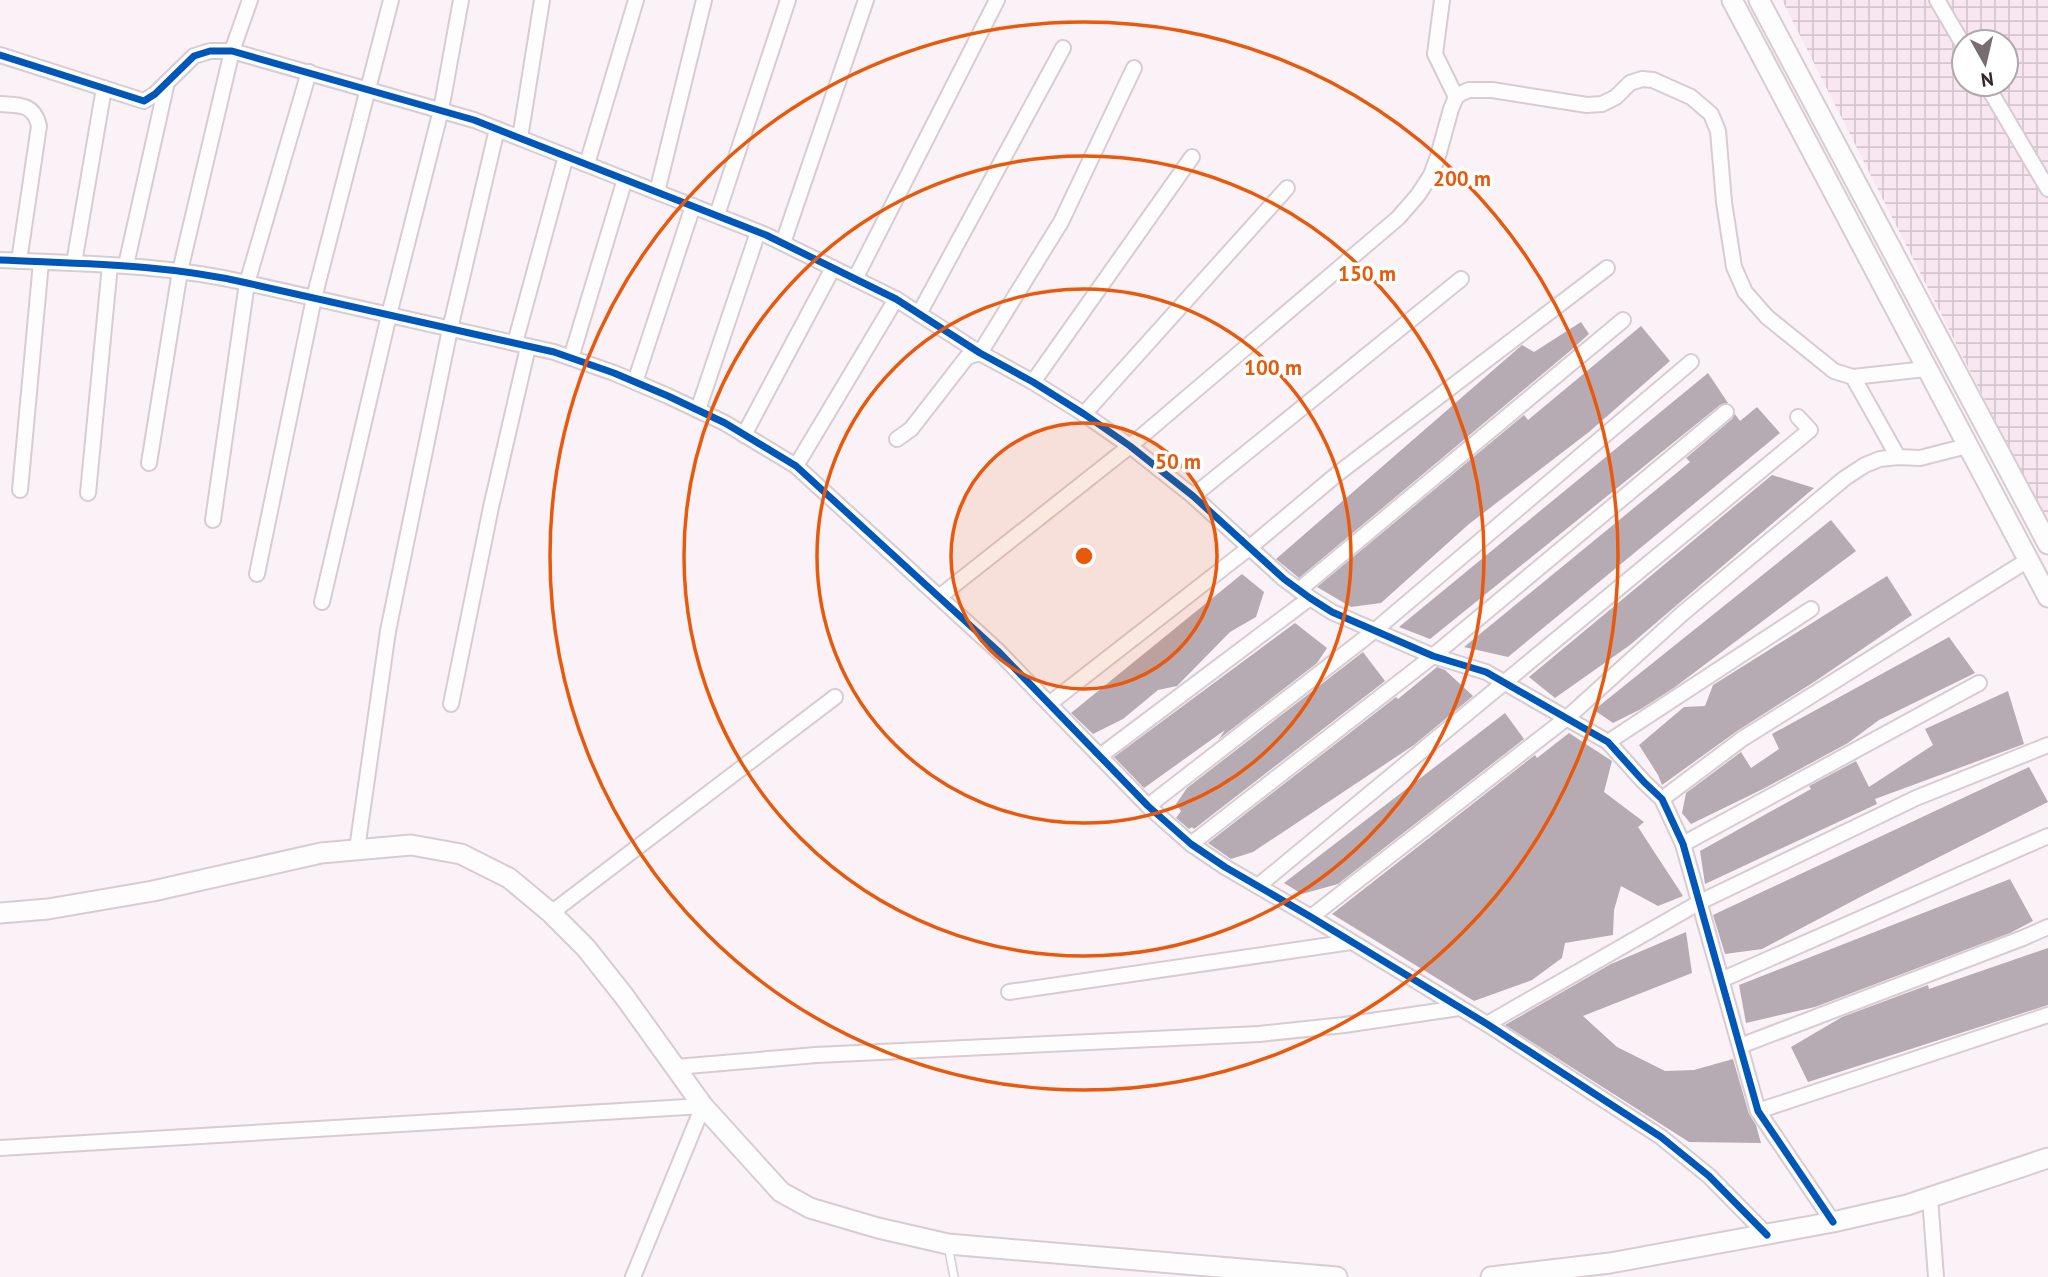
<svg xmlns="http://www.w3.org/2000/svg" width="2048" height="1277" font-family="'PT Sans',sans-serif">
<defs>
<pattern id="industrial-grid" width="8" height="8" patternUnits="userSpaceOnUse" patternTransform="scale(1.75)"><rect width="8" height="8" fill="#f8e6f0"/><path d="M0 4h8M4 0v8" fill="none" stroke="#d5c5ce"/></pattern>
</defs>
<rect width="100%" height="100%" fill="#faf2f7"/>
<path fill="url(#industrial-grid)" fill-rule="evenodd" d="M 1782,0 L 2048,0 L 2048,525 ZM 1964,42 L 2006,42 L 2006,84 L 1964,84 Z"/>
<g fill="#b7abb3">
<polygon points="1581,322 1589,334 1570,351 1299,578 1276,559 1522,345 1534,352"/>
<polygon points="1641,326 1670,361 1589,432 1469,524 1381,603 1351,607 1317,587 1524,415 1528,420"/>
<polygon points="1708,373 1728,403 1720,405 1430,639 1399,627"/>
<polygon points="1757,407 1780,433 1508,657 1464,647 1690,462 1686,458 1732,419 1735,414 1740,421"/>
<polygon points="1772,475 1814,488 1630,645 1555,698 1529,677"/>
<polygon points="1831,520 1856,551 1675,687 1641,709 1613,723 1594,710"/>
<polygon points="1242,574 1264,592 1256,617 1230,632 1177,686 1158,690 1123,719 1093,734 1071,713"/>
<polygon points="1887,576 1912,615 1817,680 1737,731 1662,785 1658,775 1639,745 1684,707 1705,706 1713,685"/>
<polygon points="1295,623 1327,648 1317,663 1219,739 1225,730 1144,788 1114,757"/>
<polygon points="1949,637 1975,673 1879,720 1848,743 1763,789 1691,824 1682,813 1686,793 1741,752 1751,768 1779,749 1772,734"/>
<polygon points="1363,652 1385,681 1194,829 1192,827 1189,829 1176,818 1181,811 1176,804 1187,788"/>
<polygon points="1437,667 1445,670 1473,696 1414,745 1253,852 1231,859 1208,843 1396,697 1398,699"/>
<polygon points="2008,691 2024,744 1875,799 1877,804 1705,884 1700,851 1811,789 1809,786 1856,761 1869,787 1933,745 1925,729"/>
<polygon points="1505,713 1524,739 1338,884 1302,894 1284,883"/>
<polygon points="1569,733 1612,761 1604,792 1644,822 1638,827 1683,896 1658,906 1621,886 1614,910 1613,935 1565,943 1562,958 1532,980 1474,1001 1332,914 1535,755 1537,758"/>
<polygon points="2029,767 2048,802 1864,895 1762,949 1725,954 1713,915"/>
<polygon points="2010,879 2033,921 2010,933 1815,1007 1746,1023 1739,985"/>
<polygon points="1686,932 1692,973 1583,1016 1617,1047 1665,1071 1694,1070 1733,1059 1749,1114 1756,1125 1761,1143 1689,1142 1505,1025 1611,964"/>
<polygon points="2048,948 2048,1005 1808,1082 1791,1047 1842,1017 1928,985 1929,989"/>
</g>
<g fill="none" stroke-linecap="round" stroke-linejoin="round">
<g stroke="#d7ccd2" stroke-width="10">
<polyline id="lane" points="948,1245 954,1277"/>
</g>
<g stroke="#d7ccd2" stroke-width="18">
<g id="street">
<polyline points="1442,0 1435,54 1456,97"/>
<polyline points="1937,0 1964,46"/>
<polyline points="0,55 144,101 155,94 194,56 210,51 232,51 474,120 766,235 896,299 980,353 1033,382 1084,414 1130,446 1193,496 1284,579 1310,598 1332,612 1433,656 1486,672 1608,742 1644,782 1662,799 1683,844 1758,1111 1833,1222"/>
<polyline points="1986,84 2048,189"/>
<path d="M 0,104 C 20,105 34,104 39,126 L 19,261"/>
<polyline points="520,138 542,0"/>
<polyline points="587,164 636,0"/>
<polyline points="657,192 704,0"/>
<polyline points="717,215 788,0"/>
<polyline points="783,243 866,0"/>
<path d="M 0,260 C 84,264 165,264 247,283 L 554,352 L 614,373 L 668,396 L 725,423 L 796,466 L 998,651 L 1148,806 L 1191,844 L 1225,867 L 1311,917 L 1487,1024 L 1661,1137 L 1709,1176 L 1767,1235"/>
<polyline points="74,263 104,88"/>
<polyline points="126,265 167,82"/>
<polyline points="855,279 997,0"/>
<polyline points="919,314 1063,48"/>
<polyline points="515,343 566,156"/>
<polyline points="571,358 625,179"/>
<polyline points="1853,377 1898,457"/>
<polyline points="635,382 693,206"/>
<polyline points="1033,382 1192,157"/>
<polyline points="698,410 758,232"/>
<polyline points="1084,414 1287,188"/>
<polyline points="744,435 833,268"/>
<polyline points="897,439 911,429 967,357 980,353 1061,222 1134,68"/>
<polyline points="149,463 180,271 232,51 250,0"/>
<polyline points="796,466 896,299"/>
<polyline points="20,490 41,262"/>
<polyline points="88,493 110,265"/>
<polyline points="1193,496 1461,279"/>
<polyline points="213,520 247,283 309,72"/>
<polyline points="257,574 314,298 391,0"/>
<polyline points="1299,590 1623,320"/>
<polyline points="939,597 1130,446 1398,218 1418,195 1431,175 1438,156 1451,109 1456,97 1462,93 1469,90 1492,90 1587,105 1602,104 1616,97 1630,83 1642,79 1653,80 1691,97 1711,114 1718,131 1724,202 1734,267 1745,292 1767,317 1834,371 1853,377 1926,369"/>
<polyline points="322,602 389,315 441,110 461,0"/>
<polyline points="451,704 491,507 528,347"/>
<polyline points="1049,704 1249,548 1336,475 1607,268"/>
<polyline points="1608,742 1811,609"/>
<polyline points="1100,756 1310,598"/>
<polyline points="1662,799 1742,739 2028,560"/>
<polyline points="1148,806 1374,631 1691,362"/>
<polyline points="1191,844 1433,656 1726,412"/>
<polyline points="1683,844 1979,683"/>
<polyline points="357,849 388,631 450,329 497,129"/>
<polyline points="1258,886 1810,430 1798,417"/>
<polyline points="551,913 835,697"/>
<polyline points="1311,917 1568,717 1683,613 1845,478 1865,465 1880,459 1898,457 1920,458 1967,446"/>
<polyline points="1721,980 2048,836"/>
<polyline points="1009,992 1351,942"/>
<polyline points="1487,1024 1700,902 1916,798 2048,745"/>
<polyline points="1740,1046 2023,938 2048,927"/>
<polyline points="676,1067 816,1055 1259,1034 1344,1025 1459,1008"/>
<polyline points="1758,1111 2048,1015"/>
<polyline points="0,1148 703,1106 633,1277"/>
<polyline points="1930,1198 1936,1277"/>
</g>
</g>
<g stroke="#d7ccd2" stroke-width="23">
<g id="secondary">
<polyline points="1732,0 2048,597"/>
<polyline points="1759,0 2048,544"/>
<polyline points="0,913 48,909 153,891 321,853 411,845 461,854 509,878 551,913 586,948 624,996 703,1106 781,1192 810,1208 878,1228 948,1244 1337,1277"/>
<polyline points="1491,1277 1610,1263 1833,1222 1907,1205 2048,1158"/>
</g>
</g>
<use href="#lane" stroke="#fefdfe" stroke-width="7"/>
<use href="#street" stroke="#fefdfe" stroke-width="14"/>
<use href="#secondary" stroke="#fefdfe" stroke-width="19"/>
<g stroke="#fff" stroke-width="11">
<g id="cycleway">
<polyline points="0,55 144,101 155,94 194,56 210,51 232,51 474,120 766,235 896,299 980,353 1033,382 1084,414 1130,446 1193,496 1284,579 1310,598 1332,612 1433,656 1486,672 1608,742 1644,782 1662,799 1683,844 1758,1111 1833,1222"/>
<path d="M 0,260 C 84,264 165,264 247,283 L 554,352 L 614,373 L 668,396 L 725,423 L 796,466 L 998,651 L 1148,806 L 1191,844 L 1225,867 L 1311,917 L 1487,1024 L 1661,1137 L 1709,1176 L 1767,1235"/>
</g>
</g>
<use href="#cycleway" stroke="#0057b8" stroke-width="7"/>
</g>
<circle cx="1084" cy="556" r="133" fill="#e8590c" fill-opacity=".12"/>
<g fill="none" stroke="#e8590c" stroke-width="3.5">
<circle cx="1084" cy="556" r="133"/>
<circle cx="1084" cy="556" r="267"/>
<circle cx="1084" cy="556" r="400"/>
<circle cx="1084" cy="556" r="534"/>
</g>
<circle cx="1084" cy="556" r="10" fill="#e8590c" stroke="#fff" stroke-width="3.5"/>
<g font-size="21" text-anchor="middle" font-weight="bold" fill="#e8590c" stroke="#fff" stroke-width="7" stroke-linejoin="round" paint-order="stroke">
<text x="1462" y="186">200 m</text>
<text x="1367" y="281">150 m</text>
<text x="1273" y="375">100 m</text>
<text x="1178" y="469">50 m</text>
</g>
<g transform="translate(1985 63) rotate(172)"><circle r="33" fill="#ffffff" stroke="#ada8ab" stroke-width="2"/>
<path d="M0-5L12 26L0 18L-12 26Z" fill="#796d74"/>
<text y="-10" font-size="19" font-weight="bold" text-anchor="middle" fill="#33252d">N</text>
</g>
</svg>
